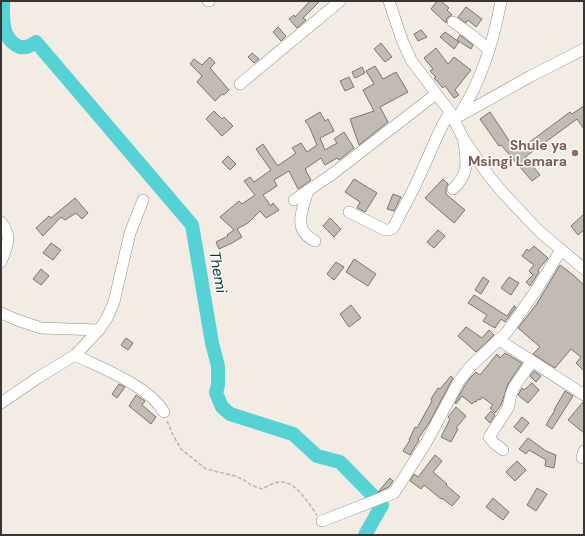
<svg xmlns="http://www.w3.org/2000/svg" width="585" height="536" font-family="'DM Sans',sans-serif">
<rect width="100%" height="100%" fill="#f3ece4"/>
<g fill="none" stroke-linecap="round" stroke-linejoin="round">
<path stroke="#55d2d3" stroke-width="14" d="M 2,1 L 3,2 C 3,18 1,36 16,45 C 23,50 30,46 36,42 L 192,225 L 212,343 L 218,366 L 218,385 L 216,393 L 222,407 L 230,414 L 293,434 L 317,456 L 340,462 L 382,505 L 365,535"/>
</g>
<g fill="#c2bbb3" stroke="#7b756d">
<polygon points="310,1 320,1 303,18 306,20 297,28 289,19 294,15 295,17"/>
<polygon points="437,1 441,1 449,8 447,10 452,15 447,18 446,23 431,9"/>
<polygon points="466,7 482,19 476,27 468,20 466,23 458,17"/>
<polygon points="278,27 286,36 281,41 273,32"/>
<polygon points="421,30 427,37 418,41 414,34"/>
<polygon points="445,32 459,42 454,49 440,37"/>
<polygon points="460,35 473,45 471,49 457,40"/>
<polygon points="381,43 392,57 385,62 374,49"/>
<polygon points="436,48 448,64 454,57 471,70 455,90 459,95 454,98 445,86 443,88 434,78 436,77 430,71 433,69 424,58"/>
<polygon points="252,53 259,59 254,63 248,57"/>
<polygon points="210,57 215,63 210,68 229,90 224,95 222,94 215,101 197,82 202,76 190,64 194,59 202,65"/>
<polygon points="375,66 383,79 396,72 408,92 380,107 388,122 359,145 350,119 374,111 363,90 374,84 366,71"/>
<polygon points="362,67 365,73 355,78 352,72"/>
<polygon points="349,77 354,87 345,91 340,81"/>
<polygon points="584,106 584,129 577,119 525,157 540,175 532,181 501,145 499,146 480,119 490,112 510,142 511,141 519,150 570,112 572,114"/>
<polygon points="214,111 222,119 224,117 233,126 222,136 206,119"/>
<polygon points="320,112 325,121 328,119 334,131 320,138 325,150 337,143 334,139 344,132 354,148 339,160 337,158 325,165 321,158 305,169 311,180 298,189 289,171 274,180 277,186 263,195 271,206 273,203 279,210 266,218 260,211 248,223 237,229 242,237 232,243 219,249 216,242 228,236 227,235 234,230 220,217 239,201 242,204 255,195 244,181 250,177 254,182 271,170 256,149 263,144 277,165 279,165 296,153 292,148 301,143 307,152 317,145 309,126 305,121"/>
<polygon points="228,156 236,164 230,170 222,162"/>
<polygon points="354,179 377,193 365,212 357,208 360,202 345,192"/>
<polygon points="443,179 448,184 446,188 446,194 465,210 454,223 425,198"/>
<polygon points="393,194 401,197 394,211 387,209"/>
<polygon points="75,198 88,213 82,219 76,213 65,220 61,217 43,236 36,228 49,216 51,218"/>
<polygon points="584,214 584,230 578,235 571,226"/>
<polygon points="330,218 341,229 334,237 323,226"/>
<polygon points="438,230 445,236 434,248 427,242"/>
<polygon points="51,243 61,250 53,260 43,253"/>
<polygon points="534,246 548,258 538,270 539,272 530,286 526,282 533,275 529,271 534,265 522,256 527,249 529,251"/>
<polygon points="354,259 376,274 368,286 346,272"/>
<polygon points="336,262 344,267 334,280 327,274"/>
<polygon points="560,265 573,275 584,285 584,371 576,363 581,357 571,349 555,368 533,354 540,347 539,346 518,328 536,305"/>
<polygon points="41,269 49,276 41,285 33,279"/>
<polygon points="483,277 489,281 481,294 475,290"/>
<polygon points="509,277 519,283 511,295 501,288"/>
<polygon points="474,295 507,316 514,306 516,307 505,322 501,319 495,328 483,321 487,315 468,303"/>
<polygon points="351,305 361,318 349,327 340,314"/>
<polygon points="466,327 482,338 489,330 494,335 476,352 458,336"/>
<polygon points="126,338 133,343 128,350 121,345"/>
<polygon points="505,353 522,363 508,384 501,405 495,413 490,408 493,405 482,397 480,400 478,399 476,402 475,401 472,404 462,396 456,404 455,403 465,385 471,377 476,372 480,375 497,354 500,358"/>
<polygon points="534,371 541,376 536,382 530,376"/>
<polygon points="451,376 453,378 429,423 418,439 419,440 410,455 403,451 410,440 409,440 415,427 417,428 432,401 431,399 438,388 440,389"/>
<polygon points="532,383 539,390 528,403 518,395 522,388 524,390"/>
<polygon points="119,384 125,387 117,398 112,394"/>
<polygon points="565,391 573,396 552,429 546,425 555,410 554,410"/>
<polygon points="136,395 145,401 142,405 156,417 151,424 129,406"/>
<polygon points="583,402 584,402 584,433 568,420"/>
<polygon points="456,407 466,416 456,428 458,429 451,442 441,437 450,419 448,417"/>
<polygon points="491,411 495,415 490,423 485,418"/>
<polygon points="522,417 529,423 521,433 514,427"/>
<polygon points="528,438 546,451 556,455 554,468 545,466 546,460 529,450 526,454 519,449"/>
<polygon points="435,455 442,461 433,472 447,484 446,485 460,497 452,506 442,498 441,499 424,485 421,489 410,481 414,474 418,477"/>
<polygon points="517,461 526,470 515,481 506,472"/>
<polygon points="390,478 393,481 389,487 378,492"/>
<polygon points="537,488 547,494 536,511 527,505"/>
<polygon points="493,498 509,512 503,520 486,507"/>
</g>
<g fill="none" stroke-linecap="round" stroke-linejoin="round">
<g stroke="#948e86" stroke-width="12">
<g id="minor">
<polyline points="208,1 209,1"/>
<polyline points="389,1 402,40 411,60 450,112 464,140 489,176 504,194 539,231 584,269"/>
<polyline points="453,22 469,33 488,49"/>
<polyline points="240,84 340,1"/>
<path d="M 460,114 C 481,81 494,40 501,1"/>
<polyline points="454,119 531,76 584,49"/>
<path d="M 453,189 C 469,174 467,163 464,142"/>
<path d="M 308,191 C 302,210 292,230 315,241"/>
<polyline points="294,200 331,175 436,94"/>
<polyline points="349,212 385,230 389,230 393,228 415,186 441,128 450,112"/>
<path d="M 1,222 C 13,237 7,246 1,262"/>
<polyline points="1,313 17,320 41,328 99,330"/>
<polyline points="499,340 584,395"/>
<path d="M 75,355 C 101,368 149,386 164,412"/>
<polyline points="1,403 39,377 75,355 99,330 107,318 114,302 130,233 143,200"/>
<polyline points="503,450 494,443 489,437 508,408 511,394 514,387 532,361"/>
<polyline points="582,458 584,451"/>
<polyline points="322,521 394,493 426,443 459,381 470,367 507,332 535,292 561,250"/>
</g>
</g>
<path stroke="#bab4ae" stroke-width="1.5" stroke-dasharray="4 2" stroke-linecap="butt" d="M 167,421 L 173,435 L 181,449 L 206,469 L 235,476 L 244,480 L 251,485 L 262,489 C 268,486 274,482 280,482 C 295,480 309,504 317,515"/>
<use href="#minor" stroke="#fff" stroke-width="11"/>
</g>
<circle fill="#8d6e63" stroke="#fefaf5" stroke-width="1.5" cx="575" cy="153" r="4"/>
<g text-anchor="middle" stroke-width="3" stroke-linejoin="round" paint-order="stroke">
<g font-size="14" font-weight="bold" fill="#785e54" stroke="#fefaf5" text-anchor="end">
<text x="567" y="150">Shule ya<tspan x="567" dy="16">Msingi Lemara</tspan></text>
</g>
<g font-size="15" font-style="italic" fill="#003c3d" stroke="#fefaf5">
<text transform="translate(218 272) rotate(80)" y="5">Themi</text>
</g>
</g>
<rect width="585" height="536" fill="none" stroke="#373431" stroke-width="4"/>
</svg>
